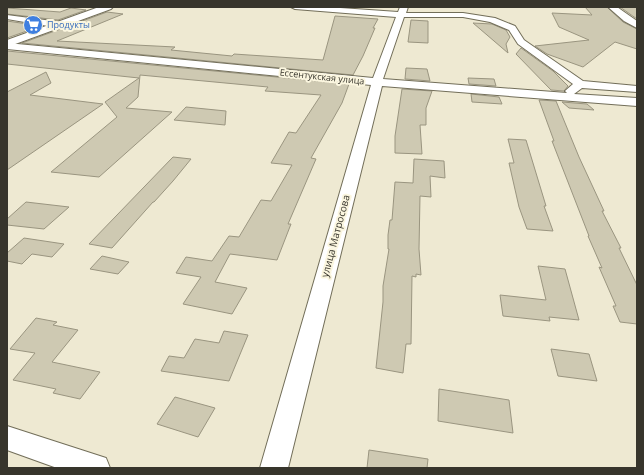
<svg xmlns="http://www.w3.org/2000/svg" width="644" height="475" font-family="'Open Sans',sans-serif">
<rect width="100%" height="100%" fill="#eee9d2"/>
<g fill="#cec9b2" stroke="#9a9580">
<polygon points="585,7 607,7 623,22 637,29 637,49 615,42 583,67 547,54 535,46 589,40 559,27 552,13 592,15"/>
<polygon points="620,7 637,7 637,19"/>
<polygon points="7,8 60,12 71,8 86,10 58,20 7,14"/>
<polygon points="107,12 123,14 57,41 175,47 171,50 232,56 234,54 323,60 335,16 378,19 373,28 375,28 363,56 353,75 22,43"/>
<polygon points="411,20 428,21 428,43 408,42"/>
<polygon points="7,21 41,26 7,38"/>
<polygon points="473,23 492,24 506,30 510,37 506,44 508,53"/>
<polygon points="521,48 553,71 568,86 564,91 551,90 516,54"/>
<polygon points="7,51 349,84 342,103 311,158 316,159 288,224 291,224 277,260 230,254 215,282 247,288 232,314 183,304 201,277 176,273 186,257 212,261 229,236 239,237 261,200 271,201 292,165 271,163 289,132 296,133 321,95 265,91 268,87 140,75 138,97 126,108 172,112 99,177 51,172 117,117 105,102 139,78 7,64"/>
<polygon points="406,68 427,69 430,81 405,79"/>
<polygon points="46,72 51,83 30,95 103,104 7,170 7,92"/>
<polygon points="468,78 494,79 496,86 469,84"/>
<polygon points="402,89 432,91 426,108 426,125 420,125 422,154 395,153 395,136"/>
<polygon points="471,94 499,97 502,104 472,102"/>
<polygon points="539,100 556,101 579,157 604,211 602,211 621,248 619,248 637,285 637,324 620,322 613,306 616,306 599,267 602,268 588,236 589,236 552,141 554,141"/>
<polygon points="562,102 587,104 594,110 569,108"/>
<polygon points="186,107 226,111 225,125 174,120"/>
<polygon points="508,139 526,140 546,206 544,206 553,231 527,229 519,207 509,163 514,163"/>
<polygon points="173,157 191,159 173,181 154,202 153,202 112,248 89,244"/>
<polygon points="414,159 444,161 445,178 430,176 431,197 420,196 419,249 421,275 416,274 416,277 412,276 411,344 406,344 403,373 376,368 383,302 383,286 389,249 388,249 388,235 390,220 392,220 395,182 413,183"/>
<polygon points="26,202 69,207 44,229 7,225 7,219"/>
<polygon points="24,238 64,244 52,257 32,254 22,264 7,261 7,253"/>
<polygon points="102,256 129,262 118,274 90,269"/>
<polygon points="538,266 565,269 579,320 549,317 550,321 503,316 500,295 546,300"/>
<polygon points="36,318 57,322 53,325 78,330 52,362 100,372 80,399 53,393 56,389 13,380 35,353 10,349"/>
<polygon points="224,331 248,335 229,381 161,371 169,356 184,358 195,339 219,343"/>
<polygon points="551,349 589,354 597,381 558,376"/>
<polygon points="439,389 509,400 513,433 438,421"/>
<polygon points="175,397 215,408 198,437 157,424"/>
<polygon points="369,450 428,459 427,468 367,468"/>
</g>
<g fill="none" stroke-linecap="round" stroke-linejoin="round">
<g stroke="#726e59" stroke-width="2">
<g id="minor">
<path d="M 291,7 L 326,7 L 398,12 L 400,7 L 408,7 L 406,13 L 463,13 L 495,18 L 515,26 L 524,40 L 583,81 L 637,86 L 637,92 L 582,88 L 574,94 L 637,98 L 637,106 L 382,86 L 288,468 L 260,468 L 371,85 L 7,49 L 7,43 L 373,78 L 396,17 L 295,9 ZM 404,17 L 463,17 L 490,22 L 509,30 L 518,44 L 573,84 L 565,91 L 567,93 L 383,79 Z"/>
<polygon points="608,7 617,7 637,21 637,28 624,21"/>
<polygon points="7,15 60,22 64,25 60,28 7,19"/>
<polygon points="7,426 106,458 110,468 57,468 7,450"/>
</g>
</g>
<g stroke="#726e59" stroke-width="2">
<polygon id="tertiary" points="99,7 113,7 111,9 7,47 7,40"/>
</g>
<use href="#minor" fill="#fff" fill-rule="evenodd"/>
<use href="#tertiary" fill="#fff" fill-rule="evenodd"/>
</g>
<defs>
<g id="supermarket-disc" transform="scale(1)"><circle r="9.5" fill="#3f7fe0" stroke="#fbf6df"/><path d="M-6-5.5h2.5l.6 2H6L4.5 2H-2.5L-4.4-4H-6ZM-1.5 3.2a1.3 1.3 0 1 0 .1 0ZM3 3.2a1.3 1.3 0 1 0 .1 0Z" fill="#fff"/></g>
</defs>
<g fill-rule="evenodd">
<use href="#supermarket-disc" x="33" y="25"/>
</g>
<g text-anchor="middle" stroke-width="4" stroke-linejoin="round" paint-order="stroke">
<g font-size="9" fill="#366cbe" stroke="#fbf6df" text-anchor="start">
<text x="47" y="28">Продукты</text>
</g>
<g font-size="9" fill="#37352c" stroke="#fbf6df">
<text transform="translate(322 77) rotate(6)" y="3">Ессентукская улица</text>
</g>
<g font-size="10" fill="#37352c" stroke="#fbf6df">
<text transform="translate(335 236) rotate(-75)" y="4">улица Матросова</text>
</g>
</g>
<rect width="644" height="475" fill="none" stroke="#37352c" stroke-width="16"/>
</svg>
